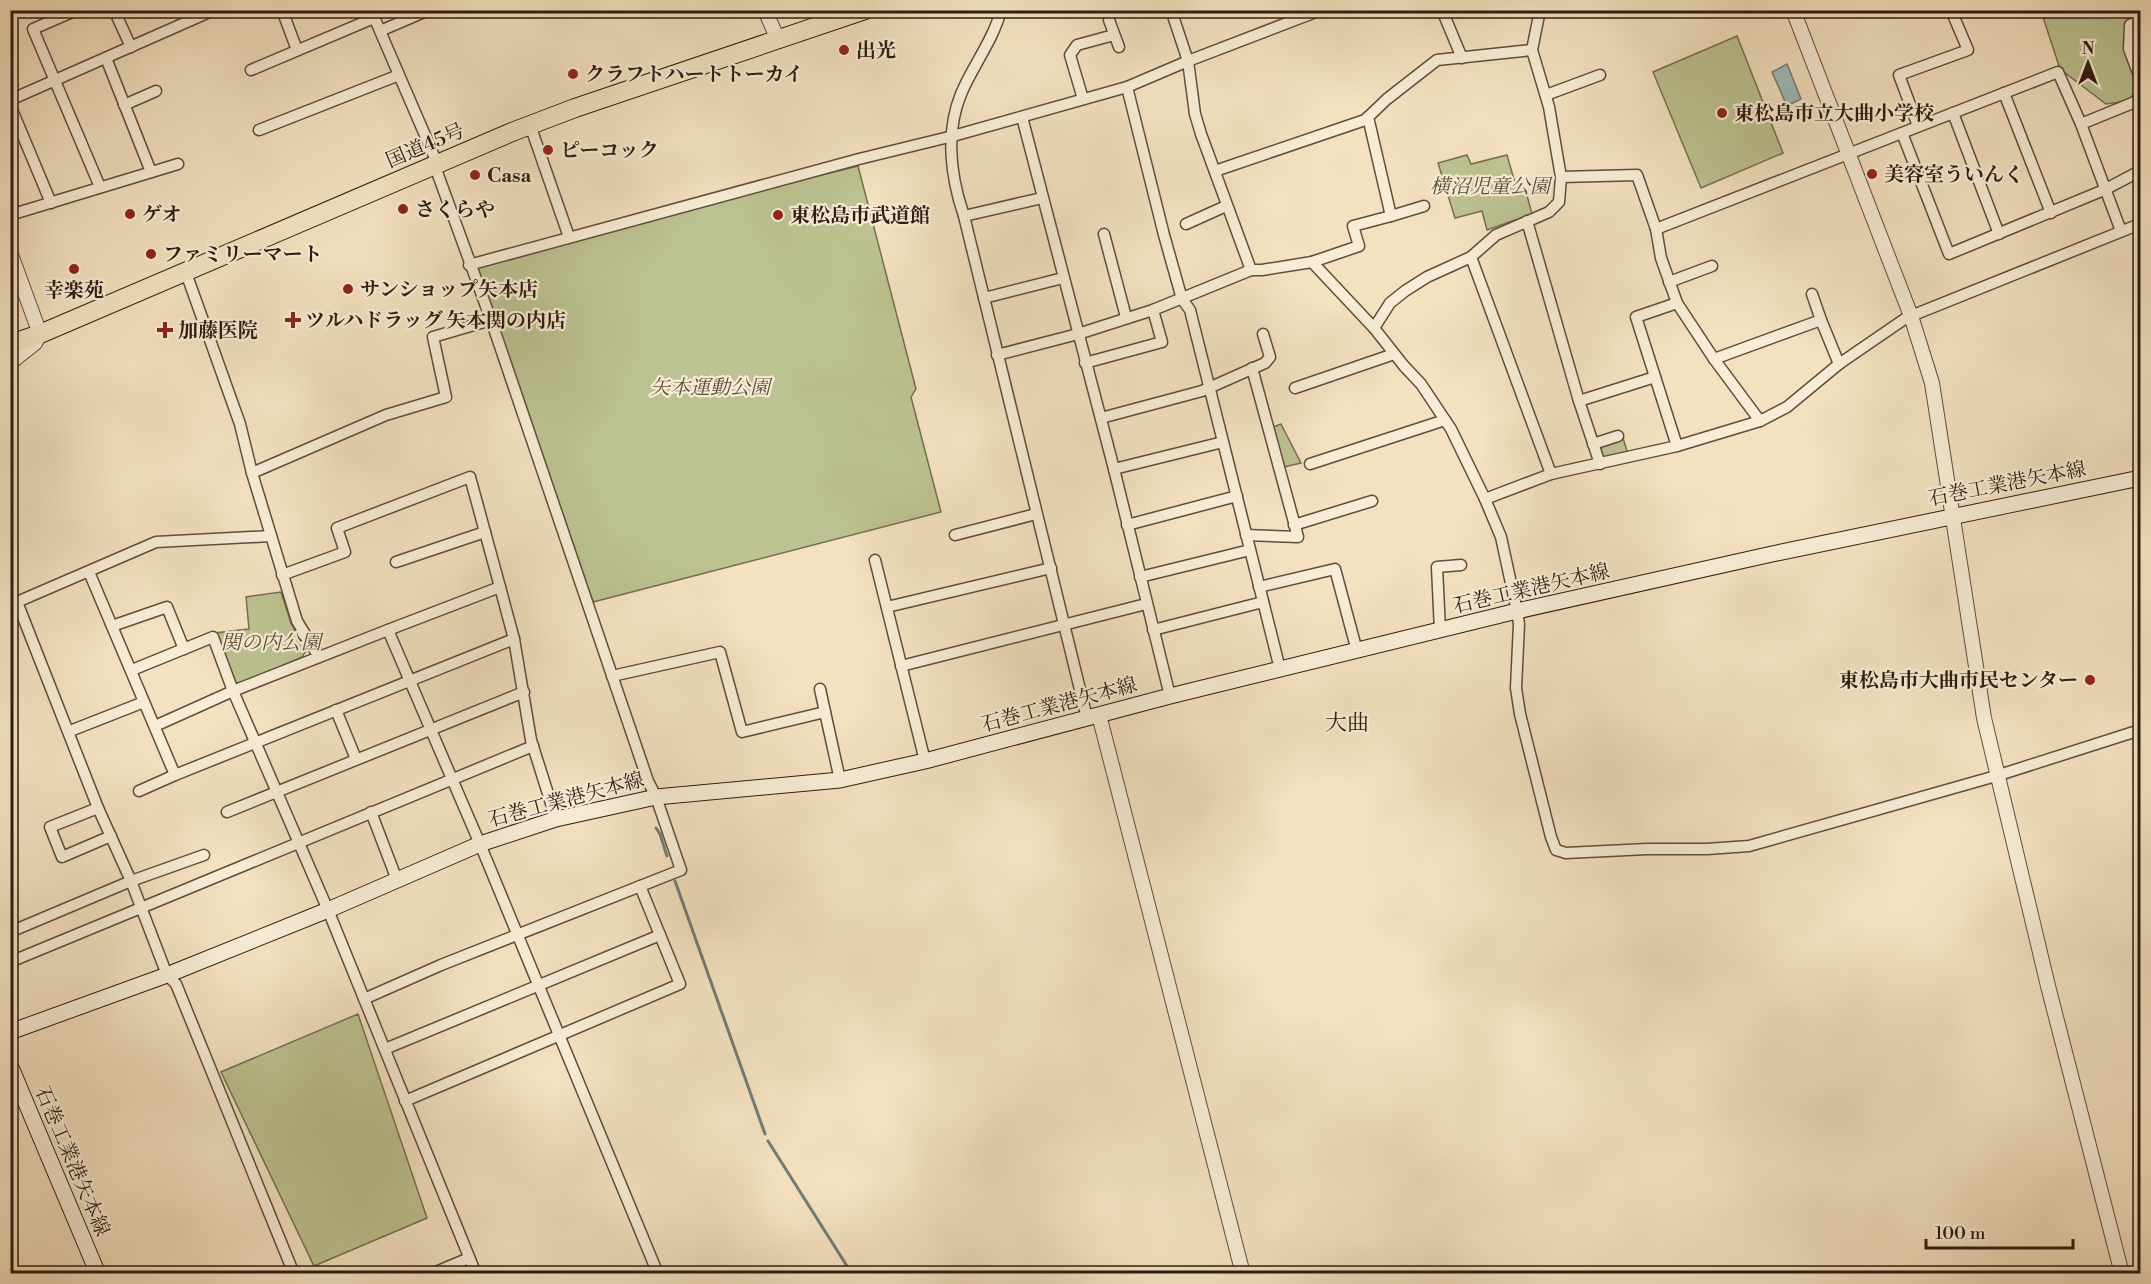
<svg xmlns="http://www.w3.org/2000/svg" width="2151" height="1284" font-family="'Libre Bodoni','Noto Serif JP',serif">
<rect width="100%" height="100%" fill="#f4e1c0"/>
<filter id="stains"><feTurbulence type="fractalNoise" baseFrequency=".00333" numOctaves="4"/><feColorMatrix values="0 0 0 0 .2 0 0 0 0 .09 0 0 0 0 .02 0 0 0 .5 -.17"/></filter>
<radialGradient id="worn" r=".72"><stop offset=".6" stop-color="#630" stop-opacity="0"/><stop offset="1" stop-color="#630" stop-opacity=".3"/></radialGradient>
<g fill="#bcc291" stroke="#766e50" stroke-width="1.5">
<polygon points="2041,11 2140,11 2140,17 2131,22 2126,49 2140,86 2128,101 2106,104 2060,69"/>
<polygon points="1737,36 1783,153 1701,188 1653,72"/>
<polygon points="1467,155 1471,164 1507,155 1517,190 1525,188 1532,214 1487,230 1482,211 1455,218 1438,163"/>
<polygon points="858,166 916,389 911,397 941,512 593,602 477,268 637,220"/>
<polygon points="1281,424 1301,463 1284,467 1273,427"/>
<polygon points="1623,438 1628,454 1608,459 1602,456 1600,447 1602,444"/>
<polygon points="281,592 291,623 306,651 302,657 241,684 235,682 215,633 249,629 246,597"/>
<polygon points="358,1014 427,1218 314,1266 221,1072"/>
</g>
<polygon fill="#9fbbbb" stroke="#727b77" stroke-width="1.5" points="1787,64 1801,99 1787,106 1772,72"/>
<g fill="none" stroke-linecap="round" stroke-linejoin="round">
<g stroke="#727b77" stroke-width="3">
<polyline points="656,828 660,834 667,856"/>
<polyline points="675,881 765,1134"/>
<polyline points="768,1141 852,1274"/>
</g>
<g stroke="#604c3c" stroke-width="13">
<g id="minor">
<polyline points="77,10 33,29 100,187"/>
<polyline points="114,10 131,47"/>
<polyline points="282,10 297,50"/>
<path d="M 1001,10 C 993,41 973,65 961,94 C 945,133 951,178 964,216 L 1087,718"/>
<polyline points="1171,10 1188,61 1195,114 1201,134 1251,270 1262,270 1312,262 1374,328 1404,366 1421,384 1451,429 1485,499 1501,537 1517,611 1519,624 1516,688 1520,714 1551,837 1556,850 1566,853 1647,849 1707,849 1749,846 1996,776 2140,730"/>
<polyline points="1442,10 1462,58"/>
<polyline points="1109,20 1119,47"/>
<polyline points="2140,20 2130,25 2129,49 2140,78"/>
<polyline points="380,31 429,10"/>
<polyline points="106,58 151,172"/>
<polyline points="251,70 374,18"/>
<polyline points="1127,87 1164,235 1182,299 1190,310 1280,669"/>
<polyline points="2004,93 2051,213"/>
<polyline points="1546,95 1600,75"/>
<polyline points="1083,99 1070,55 1077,45 1114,35"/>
<polyline points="10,100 214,10"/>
<polyline points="10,105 51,203"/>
<polyline points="124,105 156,91"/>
<polyline points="1953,113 1999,234"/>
<polyline points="1022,117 1114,469 1170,696"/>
<polyline points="2081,124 2140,100"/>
<polyline points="530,125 569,237"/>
<polyline points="1918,126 1899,75 1968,50 1951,10"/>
<polyline points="259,130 399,75"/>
<polyline points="1902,133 1949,254 2104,190 2140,171"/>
<polyline points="1215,171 1365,120 1387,99 1437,60 1532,50"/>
<polyline points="1561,177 1637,175 1656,229 1661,258 1677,303 1714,359 1760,421"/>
<polyline points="10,215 178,164"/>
<polyline points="964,216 1042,198"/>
<polyline points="1391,216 1424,206"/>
<polyline points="1527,221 1579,401 1600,464"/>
<polyline points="1186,224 1226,206"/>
<path d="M 1656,229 C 1790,178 1924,125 2058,72 L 2081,124 L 2121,231"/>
<polyline points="1104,234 1126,317"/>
<polyline points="1471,257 1551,474"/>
<polyline points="1312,262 1359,246 1353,226 1391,216 1368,117"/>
<polyline points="469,265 859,159 953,136 1127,87 1188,61 1321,10"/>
<polyline points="185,270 240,424 252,473 297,621 319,657"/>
<polyline points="1669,282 1712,266"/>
<polyline points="1812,294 1821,320"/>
<polyline points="984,298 1063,278"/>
<polyline points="1374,328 1390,303 1405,291 1427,277 1471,257 1496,235 1549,212 1559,202 1561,177 1549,107 1532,50 1540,10"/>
<polyline points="997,355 1078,334 1153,310 1251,270"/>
<polyline points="1714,359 1821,320 1839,364"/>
<polyline points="1085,363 1162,342 1153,310"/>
<polyline points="1295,388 1394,354"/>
<polyline points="1579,401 1655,377"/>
<polyline points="1101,418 1202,391 1265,363 1270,357 1263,334"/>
<polyline points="1593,444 1618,436"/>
<polyline points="1677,446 1636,317 1677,303"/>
<polyline points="1310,464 1445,420"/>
<polyline points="1114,469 1223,442"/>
<polyline points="252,473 386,415 446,397 433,337 491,320"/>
<polyline points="1485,499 1551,474 1677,446 1760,421 1787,407 1839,364 1906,318 2140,224"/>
<polyline points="1127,525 1237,496"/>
<polyline points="1294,525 1372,501"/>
<polyline points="955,535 1036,514"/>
<polyline points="1246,535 1298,537 1252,368"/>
<polyline points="875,560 925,761"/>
<polyline points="396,562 485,532"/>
<polyline points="89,572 175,775 514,639 531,740 556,819"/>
<polyline points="282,575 345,552 337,528 470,477 500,587"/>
<polyline points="1140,577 1250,550"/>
<polyline points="1259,587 1335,569 1357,651"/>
<polyline points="17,602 156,542 271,536"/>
<polyline points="10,604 17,602 98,808 131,881 167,975 176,984 294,1274"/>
<polyline points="887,607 1051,568"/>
<polyline points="112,626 167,607 184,649"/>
<polyline points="388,630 500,587 514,639"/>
<polyline points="1153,630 1263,602"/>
<polyline points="1440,631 1437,567 1461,565"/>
<polyline points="901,666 1146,604"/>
<polyline points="132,670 213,637 233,691 155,726"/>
<polyline points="612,676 720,652 742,732 825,712 840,780"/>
<polyline points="820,689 825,712"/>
<polyline points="336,710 356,759"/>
<polyline points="70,731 144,702"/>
<polyline points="139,791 175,775"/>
<polyline points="98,808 50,827 62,857 111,836"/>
<polyline points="227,812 524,692"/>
<polyline points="371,812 397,880"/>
<polyline points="10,932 131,881 204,855"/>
<polyline points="10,962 533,746"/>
<polyline points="364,999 441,965 681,870 656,797 648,781 491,320 437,172 434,156 371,10"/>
<polyline points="385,1049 660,935"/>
<polyline points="405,1101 680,984 640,886"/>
<polyline points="431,1274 469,1258"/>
<polyline points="476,1274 328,910 233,691 388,630 480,844 658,1274"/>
</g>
</g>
<g stroke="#604c3c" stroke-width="16">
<g id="tertiary">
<polyline points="765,10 778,40"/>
<polyline points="1793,10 1911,316 1932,383 1984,718 2048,986 2122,1274"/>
<polyline points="10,252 40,334 35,343 10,363"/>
<polyline points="1099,715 1243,1274"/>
</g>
</g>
<g stroke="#2f1b10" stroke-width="17">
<g id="secondary">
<polyline points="10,1032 167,975 328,910 480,844 556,819 656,797 840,780 925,761 1170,696 1517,611 1772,554 2140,478"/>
<polyline points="10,1065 98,1274"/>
</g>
</g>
<g stroke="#2f1b10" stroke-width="20">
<polyline id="trunk" points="10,344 40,334 512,132 575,108 865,10"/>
</g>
<use href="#minor" stroke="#f8ecd6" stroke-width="10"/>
<use href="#tertiary" stroke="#f8ecd6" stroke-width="14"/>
<use href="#secondary" stroke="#f8ecd6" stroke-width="15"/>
<use href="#trunk" stroke="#f4e1c0" stroke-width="18"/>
</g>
<g fill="#8f2418" stroke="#f8ecd6" stroke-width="2">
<circle cx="844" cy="50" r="6"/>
<circle cx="573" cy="74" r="6"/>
<circle cx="1722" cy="113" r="6"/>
<circle cx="548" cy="150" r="6"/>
<circle cx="1872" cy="174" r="6"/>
<circle cx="475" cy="175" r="6"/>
<circle cx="403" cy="209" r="6"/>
<circle cx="130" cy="214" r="6"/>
<circle cx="778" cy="215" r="6"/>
<circle cx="151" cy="254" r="6"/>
<circle cx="74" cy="269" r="6"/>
<circle cx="348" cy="289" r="6"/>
<path d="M290 311h6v6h6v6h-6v6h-6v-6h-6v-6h6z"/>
<path d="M162 321h6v6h6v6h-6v6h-6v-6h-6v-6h6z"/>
<circle cx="2090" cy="680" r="6"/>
</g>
<g text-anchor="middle" stroke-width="4.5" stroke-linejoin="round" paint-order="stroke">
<g font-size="20" font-weight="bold" fill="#2f1b10" stroke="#f8ecd6" text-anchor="start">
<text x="856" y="57">出光</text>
<text x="585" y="81">クラフトハートトーカイ</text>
<text x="1734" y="120">東松島市立大曲小学校</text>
<text x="560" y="157">ピーコック</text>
<text x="1884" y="181">美容室ういんく</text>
<text x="487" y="182">Casa</text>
<text x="415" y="216">さくらや</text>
<text x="142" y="221">ゲオ</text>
<text x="790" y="222">東松島市武道館</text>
<text x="163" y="261">ファミリーマート</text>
<text x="360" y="296">サンショップ矢本店</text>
<text x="74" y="297" text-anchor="middle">幸楽苑</text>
<text x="305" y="327">ツルハドラッグ 矢本関の内店</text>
<text x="178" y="337">加藤医院</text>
<text x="2078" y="687" text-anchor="end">東松島市大曲市民センター</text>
</g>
<g font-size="20" fill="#2f1b10" stroke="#f8ecd6">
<text transform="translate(425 145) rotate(-23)" y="7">国道45号</text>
<text transform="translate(2007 483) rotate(-11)" y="7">石巻工業港矢本線</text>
<text transform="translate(1531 588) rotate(-13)" y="7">石巻工業港矢本線</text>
<text transform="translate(1059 704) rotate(-15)" y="7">石巻工業港矢本線</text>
<text transform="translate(566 799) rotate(-15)" y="7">石巻工業港矢本線</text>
<text transform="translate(73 1161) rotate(67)" y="7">石巻工業港矢本線</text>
</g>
<g font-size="20" font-style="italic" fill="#594d37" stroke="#f8ecd6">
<text x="1490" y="193">横沼児童公園</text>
<text x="710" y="394">矢本運動公園</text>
<text x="271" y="649">関の内公園</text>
</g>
<g font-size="22" fill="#2f1b10" stroke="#f8ecd6">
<text x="1347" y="730">大曲</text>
</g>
</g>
<rect width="2151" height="1284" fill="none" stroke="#f4e1c0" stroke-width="36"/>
<rect x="12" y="12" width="2127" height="1260" fill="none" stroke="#2f1b10" stroke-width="3"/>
<rect x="18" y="18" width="2115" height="1248" fill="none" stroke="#2f1b10" stroke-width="1.5"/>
<g transform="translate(2088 63)" stroke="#f8ecd6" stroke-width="4.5" paint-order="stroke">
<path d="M0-4.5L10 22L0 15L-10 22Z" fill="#2f1b10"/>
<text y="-9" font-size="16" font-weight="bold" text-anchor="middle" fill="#2f1b10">N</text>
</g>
<path d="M1926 1239v9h147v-9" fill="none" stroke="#2f1b10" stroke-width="3"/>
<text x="1935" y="1239" font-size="18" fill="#2f1b10" stroke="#f8ecd6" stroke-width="4.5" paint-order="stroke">100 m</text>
<rect width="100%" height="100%" filter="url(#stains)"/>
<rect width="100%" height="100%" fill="url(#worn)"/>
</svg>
